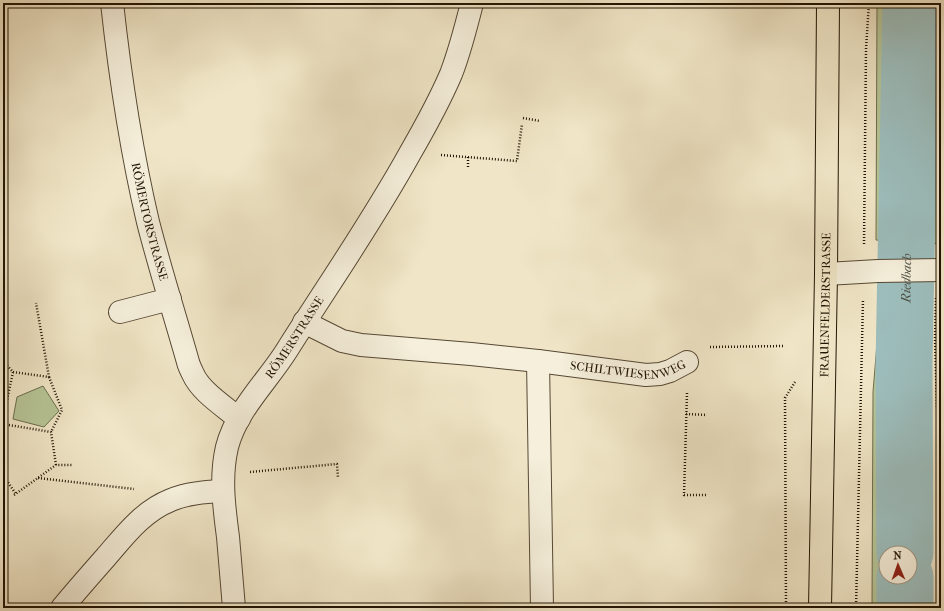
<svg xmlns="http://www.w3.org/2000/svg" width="944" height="611" font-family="'IM FELL French Canon',serif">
<rect width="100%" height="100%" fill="#f0e6c7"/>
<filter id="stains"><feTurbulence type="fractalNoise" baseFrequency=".005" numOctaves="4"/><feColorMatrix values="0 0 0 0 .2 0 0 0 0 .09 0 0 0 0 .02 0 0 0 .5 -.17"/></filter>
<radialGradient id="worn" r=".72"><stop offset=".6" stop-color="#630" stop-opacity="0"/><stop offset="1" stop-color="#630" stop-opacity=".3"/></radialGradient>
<g fill="#b7c698" stroke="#6c6d4e" fill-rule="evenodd">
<polygon points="877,3 939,3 941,142 941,244 876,240"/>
<path d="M 919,306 L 928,316 L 930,459 L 930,608 L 872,608 L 873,392 L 880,307 ZM 886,553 L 910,553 L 910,577 L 886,577 Z"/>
<polygon points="43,386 59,411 44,427 13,419 17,397"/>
</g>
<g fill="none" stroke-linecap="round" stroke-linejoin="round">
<g stroke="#9dbebd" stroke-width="57">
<path id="s1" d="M 905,553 L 904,364 L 911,3"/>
<polyline points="905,577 905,608"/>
</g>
<g stroke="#564834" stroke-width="24">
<g id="minor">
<path id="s2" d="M 112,3 C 120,76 131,150 148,222 C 160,269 175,316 188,362 C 189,366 191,370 193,374 C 201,392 224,406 239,419"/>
<polyline points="826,274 878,271 941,270"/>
<polyline points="120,312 170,299"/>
<path id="s3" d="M 304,322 L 342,341 L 361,345 L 471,354 L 538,361 L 646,375 L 660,374 L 670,371 L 687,362"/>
<polyline points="538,361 542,608"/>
<path d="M 62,608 C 76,591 91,574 106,557 C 125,535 143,511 171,500 C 187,493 206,492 223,491"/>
<path id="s4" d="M 234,608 C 232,584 230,561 228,537 C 224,507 220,477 227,447 C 237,409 267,382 287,350 C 328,285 372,222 409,155 C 424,129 439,102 451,74 C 460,51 466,27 472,3"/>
</g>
</g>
<g stroke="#221403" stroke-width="24">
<g id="major">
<path id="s5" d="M 820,608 L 826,274 L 828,3"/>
</g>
</g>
<g stroke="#221403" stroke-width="2.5" stroke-dasharray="1 2" stroke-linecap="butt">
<polyline points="523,118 540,121"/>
<polyline points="441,155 517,161 522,124"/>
<polyline points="468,167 468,157"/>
<polyline points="864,244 866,49 869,3"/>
<polyline points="936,298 935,338 937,408 941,411"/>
<polyline points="710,347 785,346"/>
<polyline points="3,361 13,372 3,419"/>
<polyline points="13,372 49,377 36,303"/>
<polyline points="49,377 62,410 51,432"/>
<polyline points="687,393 684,495 706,495"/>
<polyline points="686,414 707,415"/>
<polyline points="3,424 51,432 56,465"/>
<polyline points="250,472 337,464 338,478"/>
<polyline points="3,475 16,494"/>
<polyline points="38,478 134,489"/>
<polyline points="14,495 56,465 72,465"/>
<polyline points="786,608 785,398 795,382"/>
<polyline points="856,608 863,299"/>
</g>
<use href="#minor" stroke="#f5efdb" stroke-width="22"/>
<use href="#major" stroke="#f0e6c7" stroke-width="22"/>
</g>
<g text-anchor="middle" stroke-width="3" stroke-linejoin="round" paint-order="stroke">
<g font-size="12" fill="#221403" stroke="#f5efdb">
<text dy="4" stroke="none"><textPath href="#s2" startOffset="222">RÖMERTORSTRASSE</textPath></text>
<text dy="4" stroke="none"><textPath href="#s5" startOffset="303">FRAUENFELDERSTRASSE</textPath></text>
<text dy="4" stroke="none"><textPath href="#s4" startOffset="291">RÖMERSTRASSE</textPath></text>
<text dy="4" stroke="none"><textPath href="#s3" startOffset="331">SCHILTWIESENWEG</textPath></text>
</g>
<g font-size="13" font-style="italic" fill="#4d5044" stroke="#f5efdb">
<text dy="5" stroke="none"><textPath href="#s1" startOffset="275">Riedbach</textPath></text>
</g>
</g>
<rect width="944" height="611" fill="none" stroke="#f0e6c7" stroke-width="16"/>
<rect x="4" y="4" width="936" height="603" fill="none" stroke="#221403" stroke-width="2"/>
<rect x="8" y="8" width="928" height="595" fill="none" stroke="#221403"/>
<g transform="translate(898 565) rotate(358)"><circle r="19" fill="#f5efdb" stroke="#a19785"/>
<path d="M0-3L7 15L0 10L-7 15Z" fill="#8f2418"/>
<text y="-6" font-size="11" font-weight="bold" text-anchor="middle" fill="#221403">N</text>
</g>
<rect width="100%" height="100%" filter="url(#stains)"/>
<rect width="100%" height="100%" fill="url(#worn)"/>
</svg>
